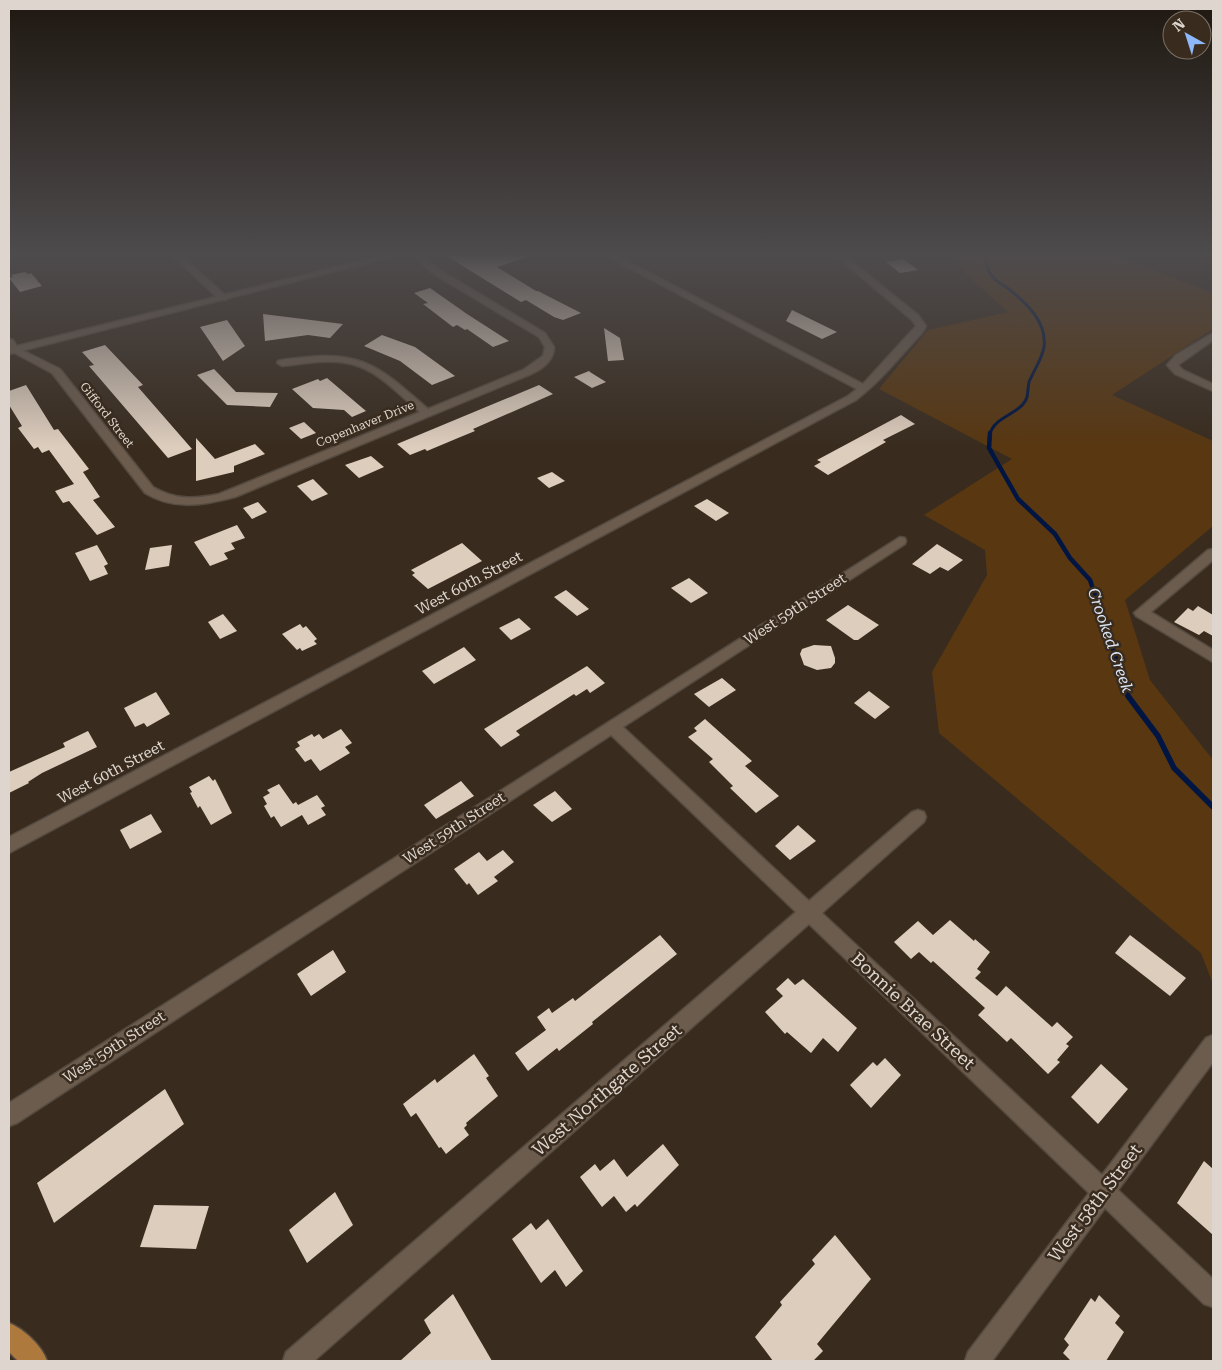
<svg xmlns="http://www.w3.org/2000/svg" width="1222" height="1370" font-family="'Roboto Serif',serif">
<rect width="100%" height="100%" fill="#392c1f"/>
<polygon fill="#583711" points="945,255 1113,255 1213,293 1213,329 1112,395 1213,441 1213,526 1125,600 1150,680 1213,760 1213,984 1201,953 939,733 932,672 987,575 985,550 924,515 1012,459 879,389 928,330 1008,312"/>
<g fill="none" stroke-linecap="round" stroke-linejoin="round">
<path stroke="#001542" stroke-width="3" d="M 983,255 C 986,262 987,270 992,276 C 996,282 1004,285 1010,290 C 1027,304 1047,322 1044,347 C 1042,359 1034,370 1029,382 C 1028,387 1028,392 1027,397 C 1022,414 994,416 990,434"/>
<polyline stroke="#001542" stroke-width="4.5" points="990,433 989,448 1018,499 1055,534 1070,558 1090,580 1119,667"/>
<polyline stroke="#001542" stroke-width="5.5" points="1119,666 1128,696 1158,736 1174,768 1213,807"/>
</g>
<g fill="#ddcdbd">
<polygon points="445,255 527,255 527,257 497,267 536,291 538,291 581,313 563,320 554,317 526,300 521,302"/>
<polygon points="903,259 918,270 900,273 886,262"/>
<polygon points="25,272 28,274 31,273 42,286 20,292 9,278 13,277 11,275"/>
<polygon points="430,288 467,314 509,341 493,347 467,329 465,330 457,325 453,327 423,304 428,303 414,293"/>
<polygon points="792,310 837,332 822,339 786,321"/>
<polygon points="263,314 343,324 330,338 308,335 265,341"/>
<polygon points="227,320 245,346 223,361 200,327"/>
<polygon points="604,328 620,338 624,360 608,361"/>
<polygon points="382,335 415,347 455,376 432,385 400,361 364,346"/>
<polygon points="105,345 143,385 138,387 192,449 168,458 89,366 94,365 82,352"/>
<polygon points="214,369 236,392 278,393 270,407 227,405 197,375"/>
<polygon points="589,371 590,372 606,382 592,388 574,377"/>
<polygon points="327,378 366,411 352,417 344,410 313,408 292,389 318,379 320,381"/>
<polygon points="26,385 54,430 58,429 89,469 83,472 100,497 93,500 115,527 97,535 69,501 63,503 55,491 74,484 49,450 42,453 38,447 34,449 18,428 22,426 9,405 9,391"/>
<polygon points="539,385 553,394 473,429 475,431 458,438 427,451 425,449 410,455 397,444"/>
<polygon points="901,415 915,424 883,440 886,442 828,475 814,466 821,462 817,460"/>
<polygon points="304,422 316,433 301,439 289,428"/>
<polygon points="196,438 215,459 255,444 265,454 234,466 234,472 196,481"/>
<polygon points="371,456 384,467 359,478 345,465"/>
<polygon points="552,472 565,481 549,488 537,478"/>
<polygon points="313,479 328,494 312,501 297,486"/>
<polygon points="707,499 729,513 716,521 694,506"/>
<polygon points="258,502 267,512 252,519 243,508"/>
<polygon points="237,525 245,538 231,543 235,549 224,553 228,559 210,566 194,542"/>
<polygon points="462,543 482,561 428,589 412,575 415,573 411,570"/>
<polygon points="937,544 963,560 948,571 940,567 930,574 912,564"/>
<polygon points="97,545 108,564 104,566 108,574 90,581 75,553"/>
<polygon points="172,545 169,566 145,570 150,548"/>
<polygon points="689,578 708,593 691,603 671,588"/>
<polygon points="566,590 589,609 577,616 554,597"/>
<polygon points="848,605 879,625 858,640 854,640 826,620"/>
<polygon points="1198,606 1213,615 1213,636 1204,631 1199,635 1174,622 1188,608 1193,611"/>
<polygon points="223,614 237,631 220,639 208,622"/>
<polygon points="519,618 531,629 511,640 499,628"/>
<polygon points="300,624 303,628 306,626 317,639 314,641 317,644 302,651 300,648 297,650 282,634"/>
<polygon points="814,645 831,646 835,658 835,663 831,668 817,670 804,665 800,654 802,649"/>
<polygon points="464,647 476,660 434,684 422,671"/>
<polygon points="587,666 605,683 590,693 587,689 576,696 574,694 516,731 520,735 501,747 484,729"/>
<polygon points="722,678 736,690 709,707 694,694"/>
<polygon points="869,691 890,707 875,719 854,703"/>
<polygon points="156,692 170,714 147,727 144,723 135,727 124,708"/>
<polygon points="705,719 752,761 745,766 779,796 756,813 730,788 733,786 709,762 713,759 688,737 697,731 694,728"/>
<polygon points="341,729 352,743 345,747 350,753 320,771 311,759 305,762 295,749 300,746 297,742 312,734 314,737 319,734 323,739"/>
<polygon points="88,731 97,747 42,773 28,782 29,783 9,793 9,772 65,747 63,743"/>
<polygon points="209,776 213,781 215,779 232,813 211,825 200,806 198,808 190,793 192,792 189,787"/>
<polygon points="461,781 474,796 436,819 424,805"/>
<polygon points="279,784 293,804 296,802 298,805 317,795 325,806 321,808 326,815 308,825 302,815 281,827 274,816 271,818 264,806 267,804 263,797 270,793 267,790"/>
<polygon points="555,791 572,809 552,822 533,805"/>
<polygon points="151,814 162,832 130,849 120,830"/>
<polygon points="798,825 816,841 790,860 775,846"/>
<polygon points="503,850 514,862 494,877 498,881 478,895 469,883 467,885 454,869 479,852 487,861"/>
<polygon points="950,920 974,941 975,939 990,952 977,969 981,972 975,978 997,996 1006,986 1052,1027 1057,1022 1073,1037 1066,1044 1069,1046 1057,1060 1060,1062 1048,1074 1011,1038 1007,1042 978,1015 985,1008 933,961 931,963 919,952 911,959 894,942 918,921 933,935"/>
<polygon points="660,935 677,954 592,1022 593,1024 559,1051 557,1048 528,1071 515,1053 546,1030 537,1017 549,1008 552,1013 573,998 575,1001"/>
<polygon points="1130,935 1186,978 1170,996 1115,953"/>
<polygon points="333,950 346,972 311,996 297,974"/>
<polygon points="788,978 795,985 803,979 857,1028 838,1052 823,1038 811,1053 787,1032 785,1034 765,1012 783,996 776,989"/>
<polygon points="474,1054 489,1076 486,1078 498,1096 466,1123 467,1125 464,1128 469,1135 446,1154 441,1147 439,1148 416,1113 411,1117 403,1104 435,1079 437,1083"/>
<polygon points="885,1058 901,1075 871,1108 850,1085 873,1062 877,1066"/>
<polygon points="1101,1064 1128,1089 1098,1124 1071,1097"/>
<polygon points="165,1089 184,1124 54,1223 37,1183"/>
<polygon points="663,1144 679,1165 637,1207 635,1204 626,1212 614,1196 602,1207 580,1177 595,1164 600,1171 614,1159 627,1177"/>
<polygon points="1204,1161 1213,1169 1213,1235 1177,1203"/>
<polygon points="335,1192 353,1225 307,1263 289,1230"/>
<polygon points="154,1205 209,1206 196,1249 140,1247"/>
<polygon points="548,1219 583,1271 566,1287 555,1270 541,1283 512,1239 531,1223 536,1230"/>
<polygon points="835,1235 871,1279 817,1344 823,1351 813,1361 773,1361 755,1337 782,1305 780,1302 815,1264 812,1260"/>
<polygon points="453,1294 492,1361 400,1361 431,1333 424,1320"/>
<polygon points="1099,1295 1120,1316 1115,1323 1124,1332 1106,1361 1071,1361 1063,1353 1069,1345 1064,1339 1091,1298 1095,1302"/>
</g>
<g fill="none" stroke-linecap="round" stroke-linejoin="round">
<g stroke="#554a3f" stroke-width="3">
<g id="street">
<polygon points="172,255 181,255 226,296 226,300 220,300"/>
<path d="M 414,255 L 423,255 L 438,269 L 545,333 L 554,347 C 554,361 542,369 531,374 L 235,497 C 204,505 174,511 145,493 L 52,373 L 9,350 L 9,339 L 13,340 L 18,348 L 60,369 L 153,487 C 175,500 195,499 219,494 L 420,412 C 399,395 378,370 351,364 C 329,358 304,364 282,366 L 277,363 L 278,361 C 288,358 299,358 309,357 C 367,351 387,374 428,409 L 523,370 L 543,356 L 545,347 L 539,337 L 432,273 Z"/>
<path d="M 605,255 L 615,255 L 863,384 L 916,326 L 911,319 L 835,255 L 844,255 L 918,315 L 926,326 L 922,333 C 900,356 881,381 856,400 L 9,853 L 9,837 L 848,396 L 857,389 Z"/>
<polygon points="1213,333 1213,340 1178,365 1183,370 1213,384 1213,391 1175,374 1167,365 1176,355"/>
<polygon points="900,537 905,538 906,541 905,544 623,727 809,901 912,812 918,810 924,812 926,817 924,822 822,913 1102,1175 1206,1038 1213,1035 1213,1062 1118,1190 1213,1279 1213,1307 1204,1304 1105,1208 992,1361 965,1361 968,1352 1089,1193 809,924 314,1361 283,1361 286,1352 796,912 611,735 17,1123 9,1126 9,1103"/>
<polygon points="1213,549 1213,560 1151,612 1213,650 1213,662 1136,616 1134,613 1208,550"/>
</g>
</g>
<g stroke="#554a3f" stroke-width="3">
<polygon id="secondary" points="385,255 399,255 9,354 9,348"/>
</g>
<g stroke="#554a3f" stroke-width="3">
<path id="primary" d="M 9,1323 C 24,1329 42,1346 47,1361 L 18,1361 L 9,1352 Z"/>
</g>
<use href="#street" fill="#6b5c4e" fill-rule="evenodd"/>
<use href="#secondary" fill="#6b5c4e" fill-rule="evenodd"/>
<use href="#primary" fill="#ae793d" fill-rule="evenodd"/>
</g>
<linearGradient id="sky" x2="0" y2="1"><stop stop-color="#1f1811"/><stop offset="0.57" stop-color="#4e4b4d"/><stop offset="1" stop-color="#4e4b4d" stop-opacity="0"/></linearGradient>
<rect width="1222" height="447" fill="url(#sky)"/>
<g text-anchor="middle" stroke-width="5" stroke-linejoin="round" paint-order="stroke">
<g font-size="12" fill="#ded6ce" stroke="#392c1f">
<text transform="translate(107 415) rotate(52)" y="4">Gifford Street</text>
<text transform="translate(365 424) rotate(-22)" y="4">Copenhaver Drive</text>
</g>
<g font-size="15" fill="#ded6ce" stroke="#392c1f">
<text transform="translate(469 583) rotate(-28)" y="5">West 60th Street</text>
<text transform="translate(795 609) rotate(-33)" y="5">West 59th Street</text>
<text transform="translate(111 772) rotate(-28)" y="5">West 60th Street</text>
<text transform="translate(454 828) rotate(-33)" y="5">West 59th Street</text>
<text transform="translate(114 1047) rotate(-33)" y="5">West 59th Street</text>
</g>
<g font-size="16" font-style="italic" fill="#dae5f5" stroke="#392c1f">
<text transform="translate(1111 640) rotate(71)" y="6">Crooked Creek</text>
</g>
<g font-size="18" fill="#ded6ce" stroke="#392c1f">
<text transform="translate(913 1011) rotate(43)" y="6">Bonnie Brae Street</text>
<text transform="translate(607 1090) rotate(-41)" y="6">West Northgate Street</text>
<text transform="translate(1095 1203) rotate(-53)" y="6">West 58th Street</text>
</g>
</g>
<rect width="1222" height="1370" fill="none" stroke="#ded6ce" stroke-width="20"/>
<g transform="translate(1187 35) rotate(321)"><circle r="24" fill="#392c1f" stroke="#7b7065"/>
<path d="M0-4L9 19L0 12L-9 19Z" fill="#8db9fc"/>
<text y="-8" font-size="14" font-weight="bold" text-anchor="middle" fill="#ded6ce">N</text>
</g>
</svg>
